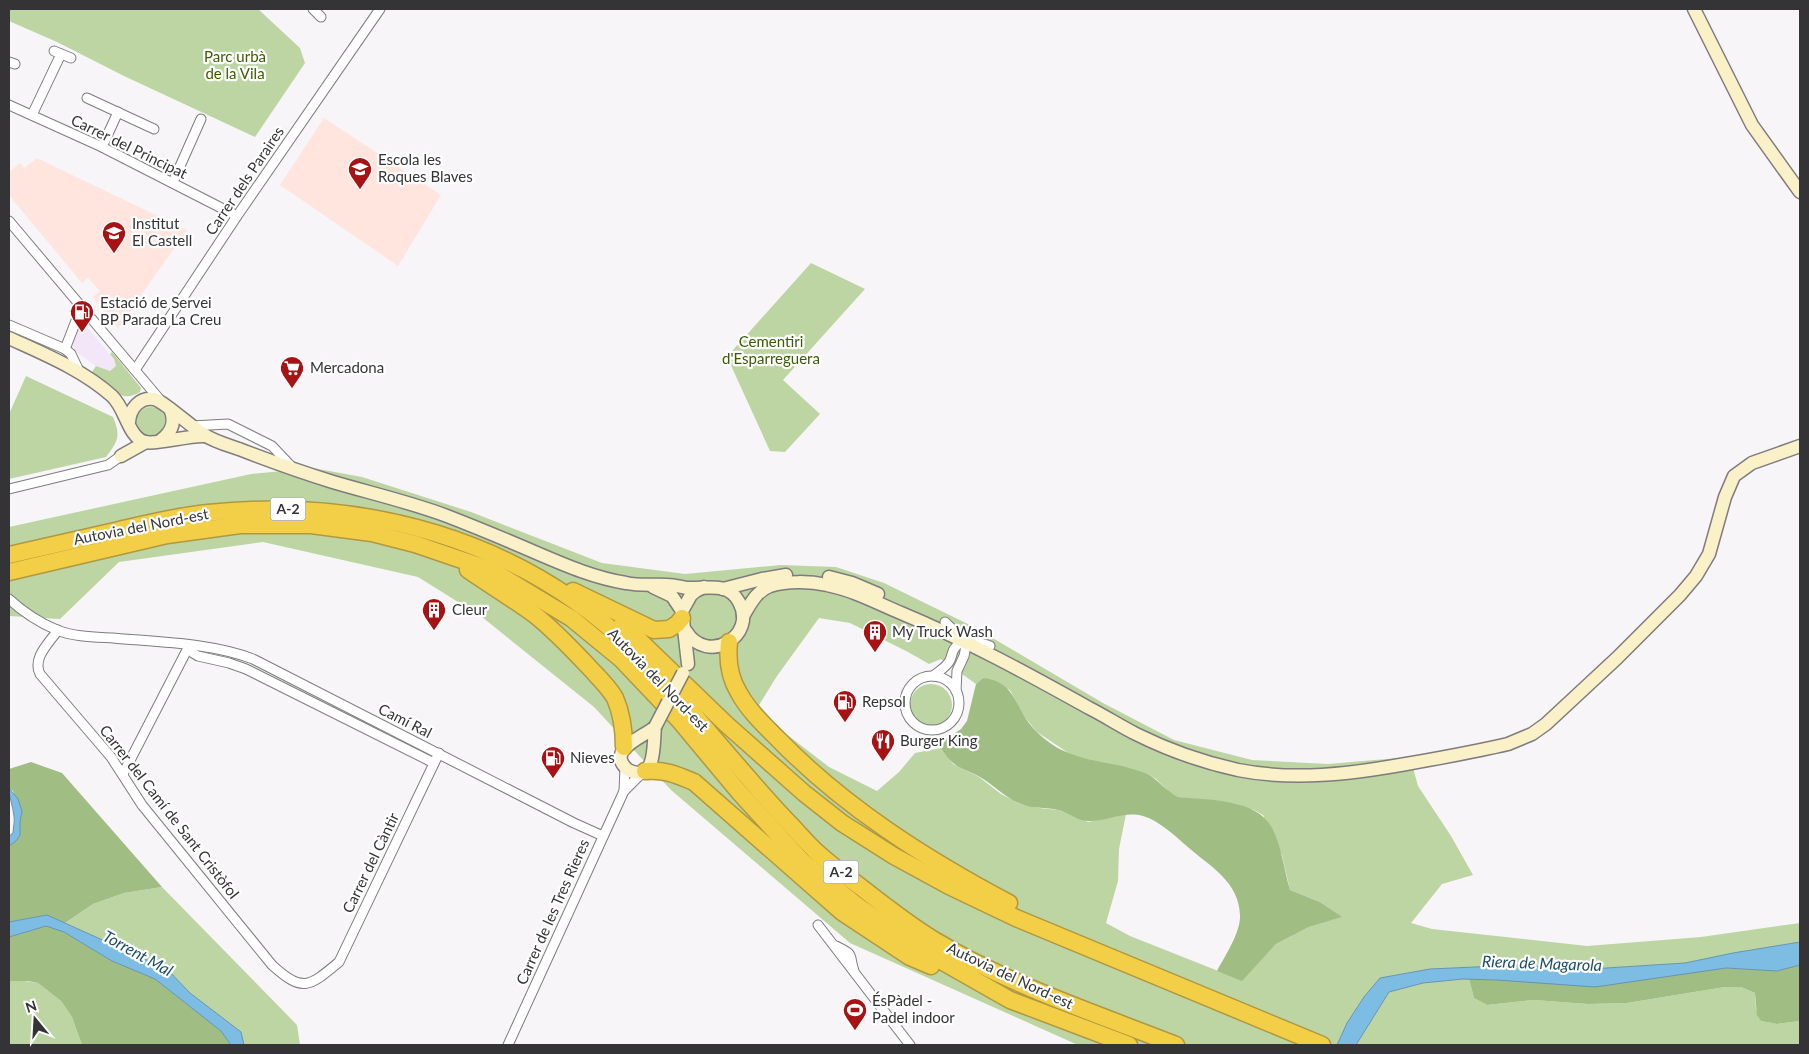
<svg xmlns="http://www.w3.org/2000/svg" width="1809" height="1054" font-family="Lato,sans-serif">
<rect width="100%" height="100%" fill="#f7f5f8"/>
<polygon fill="#f4e6f9" points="80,319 114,359 116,366 110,371 96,366 68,346"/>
<g fill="#ffe5de">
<polygon points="324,118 441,195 398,266 280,185"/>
<polygon points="37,158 187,230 118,328 93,297 100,291 88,278 82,283 9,195 9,172 20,163 24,168"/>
</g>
<g fill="#bcd5a3" fill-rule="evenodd">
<polygon points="9,9 258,9 300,48 305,63 255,137 124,76 57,42 9,21"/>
<polygon points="811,263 865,289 783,380 820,414 785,452 770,451 728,359 733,350"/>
<path d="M 112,352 L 141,388 L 140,392 C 135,395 130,397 124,396 C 113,394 95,382 92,372 L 96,366 L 110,371 L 116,366 L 114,359 L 110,354 Z"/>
<path d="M 26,376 L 113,417 C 121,436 118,441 106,457 L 9,479 L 9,414 Z"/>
<circle cx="151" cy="422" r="15"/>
<path d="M 313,468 L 362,477 L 471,512 L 602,563 L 685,574 L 781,565 L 836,567 L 884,583 L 974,627 L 1103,703 L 1174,740 L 1252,760 L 1328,764 L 1410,757 L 1418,786 L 1451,836 L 1473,875 L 1442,884 L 1411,923 L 1432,929 L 1587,946 L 1701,937 L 1800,923 L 1800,942 L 1733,953 L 1685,963 L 1575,970 L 1520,965 L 1430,969 L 1380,978 L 1364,997 L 1347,1023 L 1337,1045 L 1078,1045 L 850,943 L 671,790 L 594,707 L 482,617 L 418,577 L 263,542 L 119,562 L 60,619 L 9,616 L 9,527 L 251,474 ZM 819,618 L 850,623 L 908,652 L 929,664 L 941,659 L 976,684 L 983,678 L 1010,690 L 1024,716 L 1037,732 L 1073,756 L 1148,774 L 1156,779 L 1169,792 L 1178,797 L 1237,804 L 1254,810 L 1263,815 L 1282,855 L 1290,890 L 1320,902 L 1341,917 L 1309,927 L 1276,944 L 1241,980 L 1130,936 L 1106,923 L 1118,881 L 1119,849 L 1126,814 L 1088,822 L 1058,810 L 1039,808 L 1020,804 L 1001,794 L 979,777 L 953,764 L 941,748 L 915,753 L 899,772 L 877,791 L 829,767 L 781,730 L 759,705 L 777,676 Z"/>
<circle cx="931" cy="705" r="21"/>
<polygon points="162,887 297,1025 300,1045 244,1045 241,1032 190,993 167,969 65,923 93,904 124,893"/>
<polygon points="1463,979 1469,979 1474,998 1487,1005 1534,1000 1588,1004 1627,1003 1725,987 1741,987 1755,993 1756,1008 1761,1021 1777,1024 1800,1021 1800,1045 1356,1045 1389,992 1423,983"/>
<polygon points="18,980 38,983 61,1001 72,1017 82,1045 9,1045 9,981"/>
</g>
<g fill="#a0bd83">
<path d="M 983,678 C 1017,682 1014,708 1034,729 C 1060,757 1088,759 1122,766 C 1131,768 1139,771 1148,774 C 1159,781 1166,791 1178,797 C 1206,800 1257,798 1272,828 C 1282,847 1284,870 1290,890 L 1320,902 L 1342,917 L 1309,927 L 1276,944 L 1242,981 L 1217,971 C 1225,956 1241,932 1240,915 C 1239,882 1211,867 1189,848 C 1176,837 1160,821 1143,816 C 1124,811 1108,821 1090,821 C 1079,822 1069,813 1058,810 C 1046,807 1033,809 1021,804 C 1005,798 994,785 980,777 C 960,766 955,770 941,748 L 946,739 L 961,729 L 967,721 L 976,684 Z"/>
<polygon points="31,762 62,773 162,887 124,893 93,904 65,923 47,915 9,922 9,846 16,841 20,835 20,822 22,811 13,791 9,788 9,769"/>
<polygon points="46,926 64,932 112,961 155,979 221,1031 231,1045 82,1045 72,1017 61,1001 38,983 28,981 9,981 9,937"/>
<polygon points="1800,965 1800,1021 1777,1024 1761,1021 1757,1015 1755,993 1741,987 1725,987 1627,1003 1588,1004 1534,1000 1487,1005 1474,998 1469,979 1497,980 1726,968 1777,971"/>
</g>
<g fill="#7dbde3" stroke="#6794af">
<path d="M 9,788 L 18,799 L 22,811 L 20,822 L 20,835 L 16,841 L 9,846 L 9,836 L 13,833 C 13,828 15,822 14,816 C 13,806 9,798 9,788 Z"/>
<polygon points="47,915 167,969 190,993 241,1032 244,1045 231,1045 221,1031 155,979 112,961 64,932 46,926 9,937 9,922"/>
<polygon points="1800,942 1800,965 1777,971 1726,968 1595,987 1497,980 1463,979 1423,983 1389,992 1356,1045 1337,1045 1347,1023 1364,997 1380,978 1430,969 1520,965 1575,970 1685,963 1733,953"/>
</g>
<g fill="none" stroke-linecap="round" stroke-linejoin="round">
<g stroke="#7e7c7e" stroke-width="11">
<g id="minor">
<polyline points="313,9 321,17"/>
<polyline points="54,51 71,58"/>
<polyline points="9,62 15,64"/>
<polyline points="87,98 154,129"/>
<polyline points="9,105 102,147 237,216"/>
<polyline points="32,115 61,54"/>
<polyline points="102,147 118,112"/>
<polyline points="173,182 201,119"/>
<polyline points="9,221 161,401"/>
<polyline points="9,325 65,349 71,354 80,373"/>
<polyline points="65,349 81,308"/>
<polyline points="135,370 237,216 380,9"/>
<polyline points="192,426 228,424 272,446 292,467"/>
<polyline points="9,489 108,465 121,456"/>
<path d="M 9,599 C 22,611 40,623 57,630 C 74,637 95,637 113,638 C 158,642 212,643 253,659 L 574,823 L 603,836"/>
<polyline points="945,622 964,641 966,646 964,656 957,671 956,691"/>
<path d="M 58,630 C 49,643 32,658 40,674 L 111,757 L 142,805 L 272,965 C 303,993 309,987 339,962 L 439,753"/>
<polyline points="189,646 193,653 198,656 229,663 246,669 434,763"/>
<path d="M 933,676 C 939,671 947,667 950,660 C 952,656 952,652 954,649 C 963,635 978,642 990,646"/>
<circle cx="932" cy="703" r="27"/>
<polyline points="123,774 189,646"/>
<polyline points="624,791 625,767"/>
<polyline points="818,925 910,1045"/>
<path d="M 836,946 C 856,956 848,953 854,971"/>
<polyline points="508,1045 624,791 643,772"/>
</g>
</g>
<g stroke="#7e7c7e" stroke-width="15">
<g id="secondary">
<polyline points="1694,9 1752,125 1800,192"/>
<path d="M 9,338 C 44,354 83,370 112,396 C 126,409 128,437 145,442 C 157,445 188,435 205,436"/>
<path d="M 129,422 C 130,409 139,397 154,399 C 162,400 193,428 203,434 C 213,441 227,445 239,449 C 270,461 301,472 333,482 C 370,493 410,502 447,516 C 478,528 509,541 539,554 C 567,566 595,578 626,583 C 640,586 654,584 668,585 C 674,585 681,587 687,588 C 706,589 728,581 739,602 C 758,636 707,666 686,631"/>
<path d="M 161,440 C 172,432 176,422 170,409"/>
<polyline points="121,456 146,442"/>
<polyline points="829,577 852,583 878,594"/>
<polyline points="653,587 672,596 682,611"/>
<polyline points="723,589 762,579 786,575"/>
<path d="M 743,616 C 750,605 756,591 770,586 C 787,581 809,581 827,585 C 853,590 877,603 901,613 C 966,640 1028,674 1089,708 C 1105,716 1120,726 1136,734 C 1168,750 1202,762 1238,770 C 1294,781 1350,774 1406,764 C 1440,758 1474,752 1508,744 L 1532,734 L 1546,724 L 1617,658 L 1680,595 L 1696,576 L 1709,554 L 1725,497 L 1734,476 L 1752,463 L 1800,446"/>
<polyline points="688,664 682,611 691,595 696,591 704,587"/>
<path d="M 655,727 C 653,744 657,784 628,770 C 605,750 642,738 655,727 Z"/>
</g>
</g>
<g stroke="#b09841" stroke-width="19">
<g id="motorway">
<path d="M 9,555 C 44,547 79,539 115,531 C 145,524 176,516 208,513 C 364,497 518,538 633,649 C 688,703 734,765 787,821 C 798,832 808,845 820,855 C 833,867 848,877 862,888 C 885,906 909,925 934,940 C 1010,985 1094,1013 1176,1045"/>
<path d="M 468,570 C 490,585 513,599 535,615 C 554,630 571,648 588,666 C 597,676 608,686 615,698 C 622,714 624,730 624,747"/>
<polyline points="9,572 167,535 240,525 311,525 372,533 415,544 491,570 571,618 621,659 679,720 739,792 801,860 855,904 915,946 1010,1000 1129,1045"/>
<polyline points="573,591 654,630 669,629 677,624 682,618"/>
<polyline points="621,626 640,641 726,724 804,793 842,823 894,856 949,886 1016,918 1322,1045"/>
<path d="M 729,642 C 727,661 729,677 739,693 C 749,711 764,725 778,739 C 844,807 926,859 1009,903"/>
<path d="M 645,771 C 664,769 677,775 694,782 L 842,912 L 910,957 L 931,966"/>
</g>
</g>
<use href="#minor" stroke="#fff" stroke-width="9"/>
<use href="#secondary" stroke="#fbf1c8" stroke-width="12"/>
<use href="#motorway" stroke="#f3cf47" stroke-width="16"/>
<g stroke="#7e7c7e" stroke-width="15" stroke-linecap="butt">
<g id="secondary-bridge">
<polyline points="672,694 683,673"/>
<polyline points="655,727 668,702"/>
</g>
</g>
<use href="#secondary-bridge" stroke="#fbf1c8" stroke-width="12"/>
</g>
<defs>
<g id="school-pin" transform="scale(1.25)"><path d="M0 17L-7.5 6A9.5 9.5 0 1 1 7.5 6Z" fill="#a71314" stroke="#fff"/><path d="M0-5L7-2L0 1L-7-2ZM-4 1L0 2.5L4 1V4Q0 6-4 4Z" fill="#fff"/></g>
<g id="fuel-pin" transform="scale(1.25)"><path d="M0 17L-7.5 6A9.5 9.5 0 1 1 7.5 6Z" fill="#a71314" stroke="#fff"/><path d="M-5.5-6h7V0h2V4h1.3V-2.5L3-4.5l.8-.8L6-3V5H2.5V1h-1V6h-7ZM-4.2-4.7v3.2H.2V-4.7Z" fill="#fff"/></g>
<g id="supermarket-pin" transform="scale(1.25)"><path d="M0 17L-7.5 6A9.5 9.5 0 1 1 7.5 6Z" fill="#a71314" stroke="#fff"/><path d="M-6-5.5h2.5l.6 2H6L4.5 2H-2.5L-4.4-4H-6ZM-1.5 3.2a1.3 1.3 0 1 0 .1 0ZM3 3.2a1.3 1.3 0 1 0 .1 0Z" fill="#fff"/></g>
<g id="building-pin" transform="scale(1.25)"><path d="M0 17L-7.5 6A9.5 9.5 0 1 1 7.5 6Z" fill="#a71314" stroke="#fff"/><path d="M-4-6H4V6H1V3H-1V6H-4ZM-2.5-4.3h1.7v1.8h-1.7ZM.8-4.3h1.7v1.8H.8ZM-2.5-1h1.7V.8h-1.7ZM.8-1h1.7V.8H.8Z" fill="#fff"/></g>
<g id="restaurant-pin" transform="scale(1.25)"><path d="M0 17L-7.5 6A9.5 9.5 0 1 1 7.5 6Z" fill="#a71314" stroke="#fff"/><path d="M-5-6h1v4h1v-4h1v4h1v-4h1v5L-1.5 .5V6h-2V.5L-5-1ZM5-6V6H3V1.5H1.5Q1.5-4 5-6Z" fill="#fff"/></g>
<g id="stadium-pin" transform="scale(1.25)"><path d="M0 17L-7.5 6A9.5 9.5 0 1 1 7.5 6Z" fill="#a71314" stroke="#fff"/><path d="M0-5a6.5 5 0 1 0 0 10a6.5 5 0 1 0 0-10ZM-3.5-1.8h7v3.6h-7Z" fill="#fff"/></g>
</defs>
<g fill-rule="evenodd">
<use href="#school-pin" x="360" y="169"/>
<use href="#school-pin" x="114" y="233"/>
<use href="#fuel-pin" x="82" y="312"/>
<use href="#supermarket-pin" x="292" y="368"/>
<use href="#building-pin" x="434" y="610"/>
<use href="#building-pin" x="875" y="632"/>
<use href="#fuel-pin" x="845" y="702"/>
<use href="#restaurant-pin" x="883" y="741"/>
<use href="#fuel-pin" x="553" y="758"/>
<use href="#stadium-pin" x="855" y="1010"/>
</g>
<g text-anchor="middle" stroke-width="4.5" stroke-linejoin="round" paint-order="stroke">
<g fill="#fff" stroke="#717072" stroke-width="1">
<rect x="270.5" y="497.5" width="35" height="23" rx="4"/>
<rect x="823.5" y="860.5" width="35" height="23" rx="4"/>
</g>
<g font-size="14" font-weight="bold" fill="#343335">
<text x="288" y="514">A-2</text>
<text x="841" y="877">A-2</text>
</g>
<g font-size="15" fill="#3a5b00" stroke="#fff">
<text x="235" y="62">Parc urbà<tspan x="235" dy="17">de la Vila</tspan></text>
<text x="771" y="347">Cementiri<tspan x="771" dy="17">d'Esparreguera</tspan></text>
</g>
<g font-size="15" fill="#343335" stroke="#fff">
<text transform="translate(129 147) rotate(26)" y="5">Carrer del Principat</text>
<text transform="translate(245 181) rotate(-56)" y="5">Carrer dels Paraires</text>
<text transform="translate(141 527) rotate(-11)" y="5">Autovia del Nord-est</text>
<text transform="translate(658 680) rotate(46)" y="5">Autovia del Nord-est</text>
<text transform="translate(405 721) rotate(27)" y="5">Camí Ral</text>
<text transform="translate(169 812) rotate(52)" y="5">Carrer del Camí de Sant Cristòfol</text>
<text transform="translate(371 863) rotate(-64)" y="5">Carrer del Càntir</text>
<text transform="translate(553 912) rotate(-66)" y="5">Carrer de les Tres Rieres</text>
<text transform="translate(1010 976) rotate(25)" y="5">Autovia del Nord-est</text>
</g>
<g font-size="15" fill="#343335" stroke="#fff" text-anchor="start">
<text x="378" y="165">Escola les<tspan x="378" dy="17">Roques Blaves</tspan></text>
<text x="132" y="229">Institut<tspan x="132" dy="17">El Castell</tspan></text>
<text x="100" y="308">Estació de Servei<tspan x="100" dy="17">BP Parada La Creu</tspan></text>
<text x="310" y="373">Mercadona</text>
<text x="452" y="615">Cleur</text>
<text x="892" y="637">My Truck Wash</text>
<text x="862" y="707">Repsol</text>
<text x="900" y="746">Burger King</text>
<text x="570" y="763">Nieves</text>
<text x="872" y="1006">ÉsPàdel -<tspan x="872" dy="17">Padel indoor</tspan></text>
</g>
<g font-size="16" font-style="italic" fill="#1a4c67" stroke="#fff">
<text transform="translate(138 953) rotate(29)" y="6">Torrent Mal</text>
<text transform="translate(1542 963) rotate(2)" y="6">Riera de Magarola</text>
</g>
</g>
<rect width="1809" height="1054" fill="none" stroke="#343335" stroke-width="20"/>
<g transform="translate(35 1019) rotate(342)" stroke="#ffffff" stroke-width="4" paint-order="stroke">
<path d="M0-4L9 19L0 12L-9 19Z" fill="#343335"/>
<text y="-8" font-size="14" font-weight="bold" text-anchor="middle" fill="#343335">N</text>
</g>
</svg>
